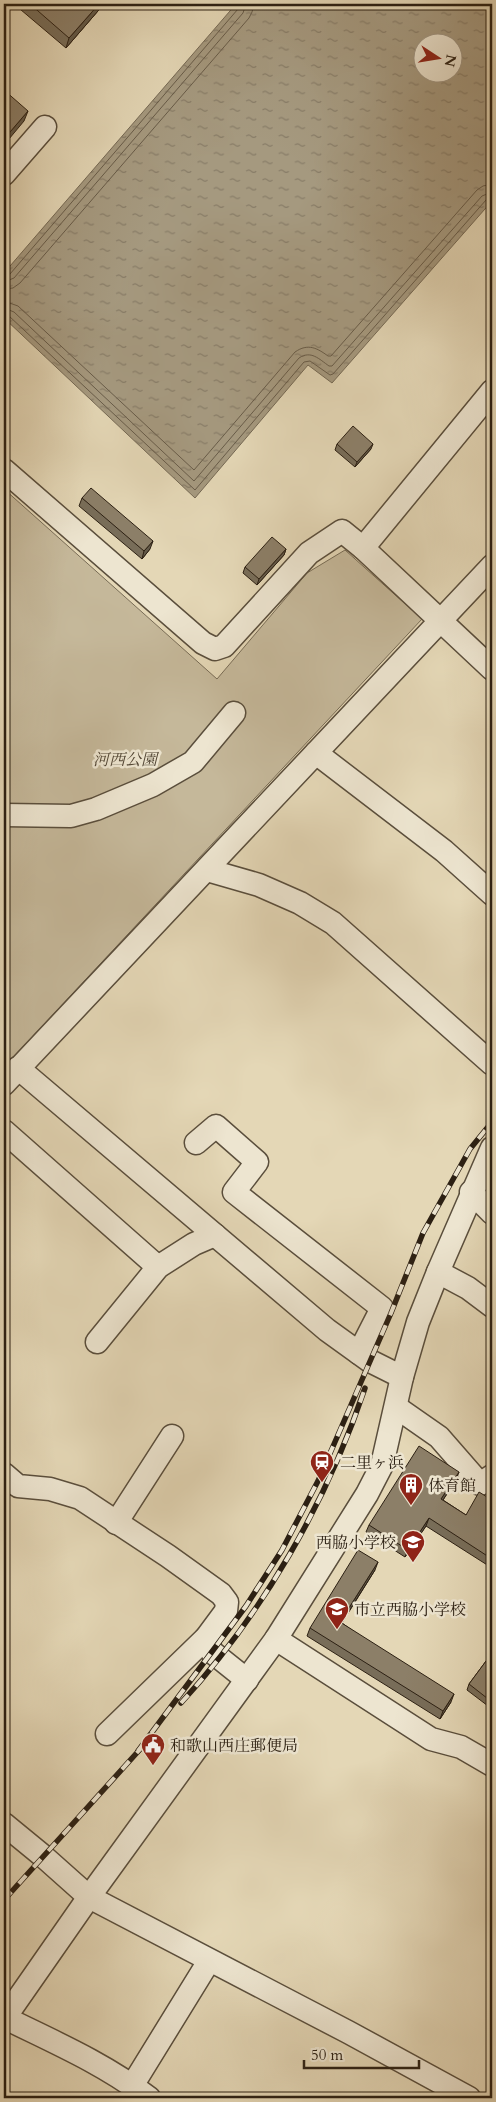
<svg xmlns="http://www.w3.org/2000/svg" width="496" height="2102" font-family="Cardo,'Noto Serif JP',serif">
<defs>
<pattern id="water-ripples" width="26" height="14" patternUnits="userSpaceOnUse" patternTransform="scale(1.25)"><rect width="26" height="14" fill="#a5997f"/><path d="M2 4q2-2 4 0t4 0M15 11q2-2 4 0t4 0" fill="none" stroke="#877c67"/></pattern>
</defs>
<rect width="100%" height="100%" fill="#e4d7b6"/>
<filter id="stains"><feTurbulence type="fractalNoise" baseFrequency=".004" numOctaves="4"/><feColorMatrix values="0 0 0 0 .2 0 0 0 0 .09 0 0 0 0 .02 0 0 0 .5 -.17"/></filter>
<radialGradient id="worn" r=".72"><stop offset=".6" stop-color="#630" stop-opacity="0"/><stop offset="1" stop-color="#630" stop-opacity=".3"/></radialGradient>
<polygon fill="#c5b89a" stroke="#786c56" points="4,489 217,679 307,573 345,550 422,619 4,1067"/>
<path fill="url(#water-ripples)" stroke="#756954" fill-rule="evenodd" d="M 236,4 L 492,4 L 492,201 L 332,383 L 308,365 L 195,498 L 4,318 L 4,273 ZM 424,42 L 454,42 L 454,72 L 424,72 Z"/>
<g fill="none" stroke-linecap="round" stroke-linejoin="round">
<g stroke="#685c49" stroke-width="1">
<polyline points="4,276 10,274 238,9 240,4"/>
<polyline points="4,282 14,278 243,13 246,4"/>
<polyline points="4,289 13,288 20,283 249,18 252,12 254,4"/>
<path d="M 4,301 L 18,306 L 194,470 L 295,352 C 308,343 317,348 328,356 L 331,356 L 477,190 L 483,186 L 492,184"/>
<path d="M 4,308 L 14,312 L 194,481 L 299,358 C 311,350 319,359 329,366 L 332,366 L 482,196 L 492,192"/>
<polyline points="4,315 9,316 195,490 304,362 310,361 330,375 333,374 486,200 492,198"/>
</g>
<g stroke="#5a4e3c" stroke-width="25">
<g id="minor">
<polyline points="4,174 45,127"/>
<polyline points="492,391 363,548 492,669"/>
<polyline points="4,470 203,643 215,649 224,646 309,553 342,531 363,548"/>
<polyline points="316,753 444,851 492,894"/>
<polyline points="4,815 71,816 96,809 153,785 193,762 234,713"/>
<polyline points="207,870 259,885 300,903 333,923 492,1064"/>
<polyline points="18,1068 327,1330 370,1361 402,1377"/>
<polyline points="4,1084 492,566"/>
<polyline points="4,1131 158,1267"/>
<polyline points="196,1143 216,1126 257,1162 234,1192 382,1308 359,1353"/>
<polyline points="471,1192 492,1213"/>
<polyline points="438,1272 468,1288 492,1306"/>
<polyline points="97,1342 158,1267 194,1244 215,1235"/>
<polyline points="396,1407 439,1437 480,1484 492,1476"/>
<polyline points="4,1474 18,1486 50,1489 80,1498 168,1556 221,1594 227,1602 226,1611 206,1638 107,1734"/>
<polyline points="116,1523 172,1436"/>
<polyline points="206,1638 212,1652 247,1680"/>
<polyline points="276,1639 431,1739 461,1747 492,1765"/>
<polyline points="4,1824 43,1856 89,1897 348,2032 469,2098"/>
<path d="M 5,2018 C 54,2042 105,2064 149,2098"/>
<polyline points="4,2019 89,1897 276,1639 367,1494 382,1465 402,1377 418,1322 438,1272 492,1148"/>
<polyline points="132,2086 209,1961"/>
</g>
</g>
<use href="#minor" stroke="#ede5d0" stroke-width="22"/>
<g stroke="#2c2013" stroke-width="5.5">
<g id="rail">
<path d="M 181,1703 C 263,1613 326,1504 365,1388"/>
<polyline points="138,1751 246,1606 282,1550 318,1481 391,1313 423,1233 470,1149 492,1122"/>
<polyline points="4,1900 143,1746"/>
</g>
</g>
<use href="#rail" stroke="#ede5d0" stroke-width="4" stroke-dasharray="11" stroke-linecap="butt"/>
</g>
<g fill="#786d59" stroke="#2c2013">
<polygon points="14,4 104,4 66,48"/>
<polygon points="337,444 371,449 355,467 335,450"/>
<polygon points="82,498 150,549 142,559 79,506"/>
<polygon points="286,549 284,555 257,585 243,573 245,567"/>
<polygon points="456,1480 443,1500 466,1515 492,1500 492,1568 426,1526 405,1557 366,1532 369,1525"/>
<polygon points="375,1570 342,1623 451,1702 440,1719 307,1636 310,1628"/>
<polygon points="492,1653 492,1709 467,1690 469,1684"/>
</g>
<g fill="#625949" stroke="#2c2013">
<polygon points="99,4 104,4 66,48 69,38"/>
<polygon points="28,111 24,121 4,145 4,139"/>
<polygon points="373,444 371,449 355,467 357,462"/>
<polygon points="153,541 150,549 142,559 144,551"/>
<polygon points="286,549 284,555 257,585 259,579"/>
<polygon points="459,1472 456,1480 439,1506 441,1499"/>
<polygon points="429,1518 426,1526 405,1557 408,1550"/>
<polygon points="378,1562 375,1570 337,1630 340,1622"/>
<polygon points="454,1694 451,1702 440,1719 443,1711"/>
</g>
<g fill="#8c7f68" stroke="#2c2013">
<polygon points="30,4 99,4 69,38"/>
<polygon points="4,90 28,111 4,139"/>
<polygon points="353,426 373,444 357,462 337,444"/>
<polygon points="91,488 153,541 144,551 82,498"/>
<polygon points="272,537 286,549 259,579 245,567"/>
<polygon points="419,1446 459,1472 441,1499 466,1515 479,1492 492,1500 492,1559 429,1518 408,1550 369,1525"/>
<polygon points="358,1550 378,1562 340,1622 454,1694 443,1711 310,1628"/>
<polygon points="492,1653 492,1702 469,1684"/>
</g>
<defs>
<g id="station-pin" transform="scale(1.25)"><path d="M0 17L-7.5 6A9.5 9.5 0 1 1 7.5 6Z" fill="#8f2418" stroke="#ede5d0"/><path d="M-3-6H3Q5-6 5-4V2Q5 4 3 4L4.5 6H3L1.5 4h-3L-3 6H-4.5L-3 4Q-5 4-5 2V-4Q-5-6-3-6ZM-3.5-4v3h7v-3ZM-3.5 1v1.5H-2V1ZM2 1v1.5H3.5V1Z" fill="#fff"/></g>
<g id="building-pin" transform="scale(1.25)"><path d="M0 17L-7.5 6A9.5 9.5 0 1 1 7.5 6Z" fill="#8f2418" stroke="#ede5d0"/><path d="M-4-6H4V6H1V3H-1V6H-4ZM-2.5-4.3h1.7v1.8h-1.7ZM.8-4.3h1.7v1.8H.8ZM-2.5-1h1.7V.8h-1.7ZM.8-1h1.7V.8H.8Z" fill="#fff"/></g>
<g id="school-pin" transform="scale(1.25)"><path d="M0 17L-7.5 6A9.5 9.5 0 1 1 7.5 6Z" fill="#8f2418" stroke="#ede5d0"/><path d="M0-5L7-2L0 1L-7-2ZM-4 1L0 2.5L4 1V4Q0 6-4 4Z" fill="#fff"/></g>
<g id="civic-pin" transform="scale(1.25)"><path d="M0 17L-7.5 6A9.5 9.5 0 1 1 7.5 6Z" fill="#8f2418" stroke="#ede5d0"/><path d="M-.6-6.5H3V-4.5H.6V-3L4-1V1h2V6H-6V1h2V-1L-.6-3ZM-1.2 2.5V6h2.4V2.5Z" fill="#fff"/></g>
</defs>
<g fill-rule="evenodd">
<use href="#station-pin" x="322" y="1462"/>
<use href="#building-pin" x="411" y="1485"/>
<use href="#school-pin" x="413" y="1542"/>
<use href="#school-pin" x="337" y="1609"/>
<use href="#civic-pin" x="153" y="1745"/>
</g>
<g text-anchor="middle" stroke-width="5" stroke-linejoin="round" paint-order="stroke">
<g font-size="16" font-style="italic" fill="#524635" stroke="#ede5d0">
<text x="125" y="765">河西公園</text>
</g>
<g font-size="16" fill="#2c2013" stroke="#ede5d0" text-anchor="start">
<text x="340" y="1468">二里ヶ浜</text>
<text x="428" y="1491">体育館</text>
<text x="396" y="1548" text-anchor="end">西脇小学校</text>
<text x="354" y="1615">市立西脇小学校</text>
<text x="170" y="1751">和歌山西庄郵便局</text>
</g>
</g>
<rect width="496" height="2102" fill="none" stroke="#e4d7b6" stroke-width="20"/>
<rect x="5" y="5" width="486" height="2092" fill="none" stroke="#2c2013" stroke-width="2.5"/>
<rect x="10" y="10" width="476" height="2082" fill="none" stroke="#2c2013"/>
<g transform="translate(438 58) rotate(102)"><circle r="24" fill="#ede5d0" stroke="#a09684"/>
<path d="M0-4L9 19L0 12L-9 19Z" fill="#8f2418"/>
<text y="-8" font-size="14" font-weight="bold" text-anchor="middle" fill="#2c2013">N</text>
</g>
<path d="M304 2060v8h115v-8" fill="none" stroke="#2c2013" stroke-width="2.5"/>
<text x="311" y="2060" font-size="15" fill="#2c2013" stroke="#ede5d0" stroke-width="4" paint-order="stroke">50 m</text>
<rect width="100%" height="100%" filter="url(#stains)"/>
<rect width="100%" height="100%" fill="url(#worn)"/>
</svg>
